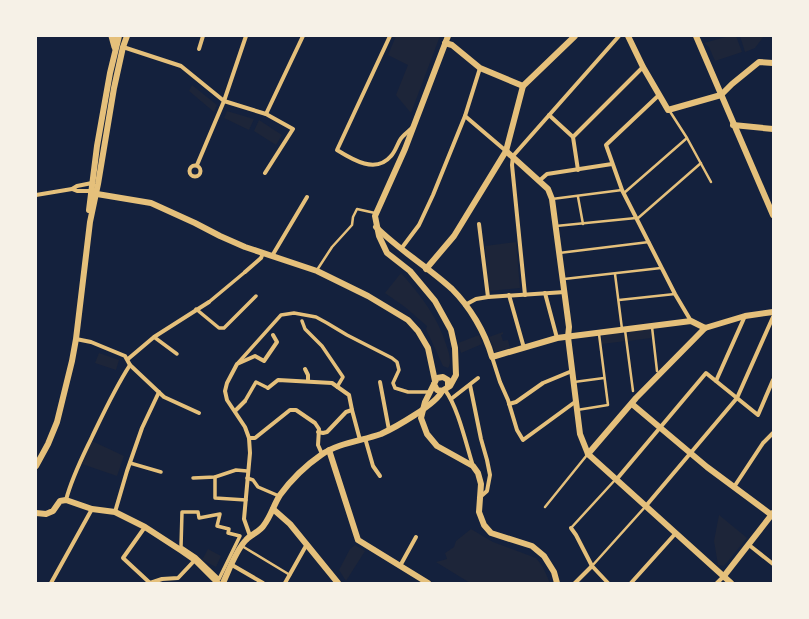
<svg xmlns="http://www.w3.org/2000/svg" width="809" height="619" font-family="Montserrat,sans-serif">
<rect width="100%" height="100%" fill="#14213d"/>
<g fill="#1d2539">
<polygon points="396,36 440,36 411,113 396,95 408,65 388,55"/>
<polygon points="729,36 736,36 742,52 715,61 709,47 704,43"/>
<polygon points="740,36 764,36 755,48 745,52"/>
<polygon points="192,85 217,105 214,112 189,91"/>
<polygon points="227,111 254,119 249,130 224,118"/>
<polygon points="259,120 282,135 276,145 254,131"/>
<polygon points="516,242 520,288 489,291 485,246"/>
<path d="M 401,273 C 421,296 438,317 447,347 C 449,353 452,363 448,368 L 443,366 L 426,329 L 427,326 L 405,307 L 385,293 Z"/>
<polygon points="648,329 651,331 651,338 628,341 627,335 629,332"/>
<polygon points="503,332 503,334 501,335 503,341 508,340 510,348 495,352 489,337"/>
<polygon points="620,332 624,335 626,341 602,344 602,336"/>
<polygon points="479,335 482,344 461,353 458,343"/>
<polygon points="99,353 119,360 116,370 95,363"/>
<polygon points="92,441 124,456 117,476 82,464"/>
<polygon points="719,515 747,538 724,566 718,565 714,541"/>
<polygon points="471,529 493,542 536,558 543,567 550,583 470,583 436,562 447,559 445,553 454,547 456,541"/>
<polygon points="355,545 365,551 346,581 339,570 350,549"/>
<polygon points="208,549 221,556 216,567 202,560"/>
</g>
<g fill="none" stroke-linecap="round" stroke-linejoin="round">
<g stroke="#e5c07b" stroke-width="2.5">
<polyline points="669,110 687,138 711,182"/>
<polyline points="624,193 687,138"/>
<polyline points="578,197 583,224"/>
<polyline points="552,199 622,190"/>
<polyline points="637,219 701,163"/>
<polyline points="556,226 636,218"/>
<polyline points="559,253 649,242"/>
<polyline points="317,270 332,247 352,225 353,217 357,209 375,213"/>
<polyline points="615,274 622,329"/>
<polyline points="564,279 661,268"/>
<polyline points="619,300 675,294"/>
<polyline points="652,327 657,371"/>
<polyline points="625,330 633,391"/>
<polyline points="574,382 604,378"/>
<polyline points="577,410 608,405 599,334"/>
<polyline points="545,507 587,455"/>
<polyline points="571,528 615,480"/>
<polyline points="242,546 290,575"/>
<polyline points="592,566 645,507"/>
</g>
<g stroke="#e5c07b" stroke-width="3.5">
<polyline points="209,302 245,272"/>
<polyline points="196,309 219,328 224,328 256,296"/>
<polyline points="302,321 305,329 322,346 343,377 337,387"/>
<polyline points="154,337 177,354"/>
<polyline points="238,363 281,315 294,313 316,317 327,323 347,335 392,358 397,362 399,370 393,383 395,388 408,392 430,392"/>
<polyline points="245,401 256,382 268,388"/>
<polyline points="130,463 161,472"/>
<polyline points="215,477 215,498 246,500"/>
<polyline points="193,478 215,477 236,470 247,471"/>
<polyline points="247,478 253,480 258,487 279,496"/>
<polygon points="182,512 198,512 199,518 220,514 217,526 229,529 228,533 240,536 219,579 196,557 181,547"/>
</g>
<g stroke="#e5c07b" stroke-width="4">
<path d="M 390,36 L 337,150 C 353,160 376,174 391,156 C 395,152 397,145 400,140 C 403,135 408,132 412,128"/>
<polyline points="123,47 181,66 224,101 266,114 293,129 265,173"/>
<polyline points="199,49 203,36"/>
<polyline points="659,95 606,145 622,190 675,294 691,321"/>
<polyline points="266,114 303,36"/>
<polyline points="549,115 573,137 578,170"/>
<polyline points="465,116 506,151"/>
<polyline points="573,137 643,67"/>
<polyline points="197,165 224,101 246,36"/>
<circle cx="195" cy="171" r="5.5"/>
<polyline points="539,181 547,174 612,164"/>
<polyline points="72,189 77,191 91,191"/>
<polyline points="36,195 72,189 77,186 92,183"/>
<polyline points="479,224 488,297"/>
<polyline points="401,249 419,225 433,195 465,116 480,68"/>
<polyline points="272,256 307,197"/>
<polyline points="245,272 261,258 263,253"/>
<polyline points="545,293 557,338"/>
<polyline points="509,295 524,348"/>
<polyline points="525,295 512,165 513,156 619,36"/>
<polyline points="465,305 476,299 488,297 565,292"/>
<polyline points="76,339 91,342 125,356 130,365 164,397 199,413"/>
<polyline points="492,357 500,382 508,400 517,430 523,440 575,402"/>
<polyline points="128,359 154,337 209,302"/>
<polyline points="305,369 308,375 308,381"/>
<polyline points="716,381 745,316"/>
<polyline points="380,382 389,430"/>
<polyline points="470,385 481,439 487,460 490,475 487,491 479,498"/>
<polyline points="268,388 278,380 332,383 349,395 352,410 360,440"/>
<path d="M 445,390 C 458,407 466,444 473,466"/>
<polyline points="451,399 478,378"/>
<polyline points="509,404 516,402 543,383 572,371"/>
<polyline points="235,411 245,401"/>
<polyline points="318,432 323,433 327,432 346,412 352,410"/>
<polyline points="249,438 255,438 290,410 296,410 315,423 319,429 318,445 322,454"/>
<polyline points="365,438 373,466 380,476"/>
<polyline points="616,480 706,373 758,415 773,380"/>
<polyline points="734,487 763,443 773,433"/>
<path d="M 66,500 C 72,477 82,458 92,437 C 104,412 115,388 130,365"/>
<polyline points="645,507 737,398 773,317"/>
<polyline points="115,512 127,471 142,428 159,392"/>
<polyline points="145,527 123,558 150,583"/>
<polyline points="571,528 576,535 592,566 608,583"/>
<polyline points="250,536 244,519 250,453 249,438 245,427 227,400 225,391 227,383 237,364 255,356 264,361 277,342 273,335"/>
<polyline points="749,545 773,564"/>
<polyline points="232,565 263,583"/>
<polyline points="400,566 416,537"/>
<polyline points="51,583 92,509"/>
<polyline points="150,583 162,579 178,578 195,560"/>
<polyline points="285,583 307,544"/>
<polyline points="575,583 592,566"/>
<polyline points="631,583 675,534"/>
<polyline points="717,583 724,576"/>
</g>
<g stroke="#e5c07b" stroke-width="6">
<polyline points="448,36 405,149 375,216 379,236 387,253 410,271 435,301 451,330 455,348 456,375 450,386 442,391 437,390 434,384 437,378 443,377 448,380 448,387"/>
<polyline points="628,36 643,67 668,110 721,95 732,84 759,62 773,63"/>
<polyline points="696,36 773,215"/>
<polyline points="445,43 452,45 480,68 523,86"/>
<polyline points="733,125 773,129"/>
<polyline points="506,151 548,189 552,199 569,327 568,337 580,434 588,454 731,583"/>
<polyline points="91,193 151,203 195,223 220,236 245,247 317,271 368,296 408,320 418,331 428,348 435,381"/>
<polyline points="89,210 97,146 110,73 119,36"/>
<path d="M 376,227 C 399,250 428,267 452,289 C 470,307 485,332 492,357 L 557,338 L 691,321 L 705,328 L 745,316 L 773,312"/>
<polyline points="426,269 454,236 506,151 523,86 575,36"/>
<polyline points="434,384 425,402 421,418 427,434 437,446 473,466 478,473 481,484 479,512 484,525 491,533 532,546 544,556 554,572 557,583"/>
<polyline points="632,404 707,467 773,516"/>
<polyline points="329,450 358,540 428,583"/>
<polyline points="588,454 636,398 705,328"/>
<polyline points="36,466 48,444 57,422 72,361 76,339 90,222 98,184 114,88 123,47 127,36"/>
<polyline points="273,509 290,524 338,583"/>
<polyline points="36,513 46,514 53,511 60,501 66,500 92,509 115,512 145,527 182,551 195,560 218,583"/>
<polyline points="724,576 773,513"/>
<path d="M 223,583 C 229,570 236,550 246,540 C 251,534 260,532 264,525 C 271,516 274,504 280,495 C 291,480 305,466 321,455 C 338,443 361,441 381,434 C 394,428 437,404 442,391"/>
</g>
<polyline stroke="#e5c07b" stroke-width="7" points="112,36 115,47"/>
</g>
<rect width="809" height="619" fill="none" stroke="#f6f1e7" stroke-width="74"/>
</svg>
